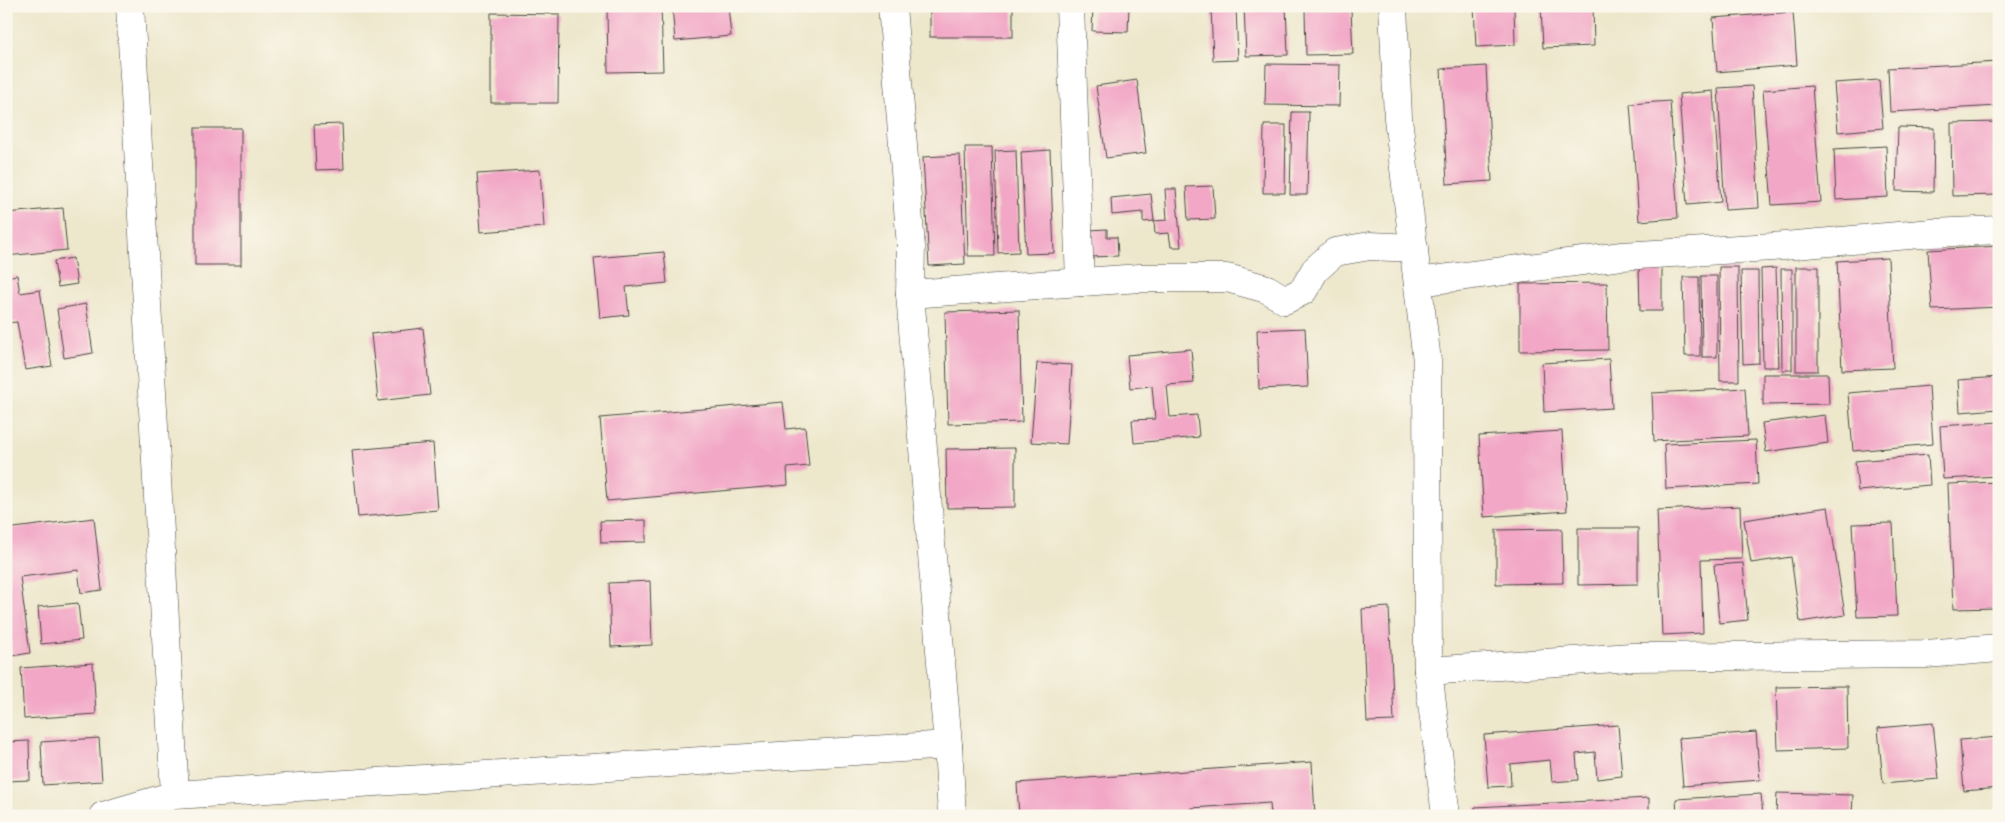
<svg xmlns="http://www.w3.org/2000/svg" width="2005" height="822" font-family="Itim,sans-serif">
<rect width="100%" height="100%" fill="#fbf7ec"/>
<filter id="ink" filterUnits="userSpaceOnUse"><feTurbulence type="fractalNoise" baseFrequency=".02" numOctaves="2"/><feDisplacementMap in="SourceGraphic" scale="10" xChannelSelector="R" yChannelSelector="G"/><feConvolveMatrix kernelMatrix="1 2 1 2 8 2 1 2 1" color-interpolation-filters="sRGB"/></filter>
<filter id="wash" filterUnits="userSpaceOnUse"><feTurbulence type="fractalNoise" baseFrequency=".0096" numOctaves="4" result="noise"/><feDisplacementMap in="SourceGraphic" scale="20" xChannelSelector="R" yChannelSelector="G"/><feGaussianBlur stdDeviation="1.12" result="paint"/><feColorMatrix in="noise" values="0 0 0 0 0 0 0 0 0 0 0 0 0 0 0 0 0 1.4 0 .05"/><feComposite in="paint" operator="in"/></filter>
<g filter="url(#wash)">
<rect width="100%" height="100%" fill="#ede7cc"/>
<g id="blocks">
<g fill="#f2a7c6">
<polygon points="607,6 661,6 663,71 608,72"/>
<polygon points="672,6 728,6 731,36 675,41"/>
<rect x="930" y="6" width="83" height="31"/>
<polygon points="1093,6 1129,6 1128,32 1092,31"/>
<polygon points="1211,6 1236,6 1238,60 1213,61"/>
<polygon points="1244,6 1286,6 1288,55 1246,56"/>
<polygon points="1474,6 1514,6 1515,45 1476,47"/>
<polygon points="1541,6 1593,6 1594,46 1543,48"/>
<polygon points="1351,9 1353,54 1306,55 1305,10"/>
<polygon points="1793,12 1797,65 1717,72 1713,18"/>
<polygon points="491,13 559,14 558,103 491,103"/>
<polygon points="1999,62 1999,106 1890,112 1888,68"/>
<polygon points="1266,64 1340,65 1339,106 1265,105"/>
<polygon points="1486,66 1492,181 1447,184 1441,69"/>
<polygon points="1137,80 1146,153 1106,158 1096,86"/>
<polygon points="1879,80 1883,128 1838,132 1834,83"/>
<polygon points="1752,86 1759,208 1725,210 1718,88"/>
<polygon points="1812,86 1821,202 1772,205 1763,90"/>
<polygon points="1713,91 1721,202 1687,205 1679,94"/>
<polygon points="1670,101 1678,218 1639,221 1630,104"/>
<polygon points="1292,112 1309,112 1307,195 1290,195"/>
<polygon points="1999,122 1999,195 1952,196 1951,123"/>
<polygon points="342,124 344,169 316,170 314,125"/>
<polygon points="1264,125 1286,125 1285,193 1263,193"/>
<polygon points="1898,127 1934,128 1933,192 1896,191"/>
<rect x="195" y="128" width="46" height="137"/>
<polygon points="1886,146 1888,197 1836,200 1834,149"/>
<polygon points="965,147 992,147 995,256 968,256"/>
<polygon points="1016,150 1019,252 998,253 995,151"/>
<polygon points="1050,150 1054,253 1026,254 1021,152"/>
<polygon points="960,155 965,264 929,266 923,157"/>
<polygon points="540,170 544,227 481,232 477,174"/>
<polygon points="1213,186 1215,219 1188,220 1186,187"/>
<polygon points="1165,189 1176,189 1181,247 1171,247 1169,233 1155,234 1154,221 1167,220"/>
<polygon points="1151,194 1154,221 1143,222 1143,212 1112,215 1111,198"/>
<polygon points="63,208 67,250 6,256 6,213"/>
<polygon points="1107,229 1107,237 1117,237 1118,256 1090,257 1089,230"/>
<polygon points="1999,246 1999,307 1932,310 1928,250"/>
<polygon points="664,252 667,283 626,287 629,315 600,318 594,258"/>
<polygon points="73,258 77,284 58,287 54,261"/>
<polygon points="1888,258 1893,368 1842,370 1837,261"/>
<polygon points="1662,267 1662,311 1640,311 1639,268"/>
<polygon points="1719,267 1738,267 1739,381 1720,381"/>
<rect x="1796" y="267" width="22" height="104"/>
<polygon points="1776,268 1779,367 1763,367 1761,269"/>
<polygon points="1781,269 1792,269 1792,370 1782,370"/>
<polygon points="1741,271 1758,271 1759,363 1743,364"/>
<polygon points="17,275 20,293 40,290 52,366 25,370 17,322 6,323 6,277"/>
<polygon points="1701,276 1717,276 1717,357 1702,357"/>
<polygon points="1683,277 1699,277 1700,356 1685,356"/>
<polygon points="1607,283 1608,350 1520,351 1520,284"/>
<polygon points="86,304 93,353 64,358 57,309"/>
<polygon points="1019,310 1022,422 948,424 945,312"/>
<polygon points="423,328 430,395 378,401 371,334"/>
<polygon points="1305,328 1308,387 1259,389 1257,330"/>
<polygon points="1191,349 1194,383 1167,385 1170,417 1197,415 1199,437 1134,443 1132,420 1155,419 1152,386 1130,388 1127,355"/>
<polygon points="1609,359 1612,408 1544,412 1542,363"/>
<polygon points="1037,363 1072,365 1067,444 1031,442"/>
<polygon points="1763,374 1828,374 1829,404 1763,405"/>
<polygon points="1999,377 1999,409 1960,412 1958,380"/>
<polygon points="1929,386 1933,444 1853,451 1848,393"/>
<polygon points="1745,388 1748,436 1654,441 1652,393"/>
<polygon points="783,402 786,429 805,427 809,466 787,468 788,485 607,501 600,418"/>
<polygon points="1825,415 1828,443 1766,452 1762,423"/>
<polygon points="1999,422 1999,476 1943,479 1940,426"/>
<polygon points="1562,431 1567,511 1484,517 1479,436"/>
<polygon points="1756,440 1758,484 1666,489 1664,444"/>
<polygon points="433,443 438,510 358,517 352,450"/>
<polygon points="1015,448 1015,507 947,508 946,449"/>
<polygon points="1928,455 1930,485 1858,491 1855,461"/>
<polygon points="1999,482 1999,608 1953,609 1948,484"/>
<polygon points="1740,506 1742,559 1701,560 1703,633 1662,635 1657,510"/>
<polygon points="1828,507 1845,615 1800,622 1791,557 1751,563 1744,520"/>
<polygon points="94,518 102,590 81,593 78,570 20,577 30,653 12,656 6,606 6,529"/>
<polygon points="646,520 646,542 601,543 600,521"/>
<polygon points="1893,523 1897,616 1857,617 1852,524"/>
<polygon points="1578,528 1638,528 1638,584 1578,585"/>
<polygon points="1562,529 1563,583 1496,584 1496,530"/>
<polygon points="1743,563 1748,620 1719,623 1714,565"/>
<polygon points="650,581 652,645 611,647 609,583"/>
<polygon points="78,603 82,640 41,644 38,607"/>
<polygon points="1389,607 1394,721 1367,722 1362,609"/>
<polygon points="93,663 96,714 24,719 21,668"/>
<polygon points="1847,686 1848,748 1778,750 1776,687"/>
<polygon points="1933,723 1939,779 1883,784 1878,728"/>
<polygon points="1618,725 1622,776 1597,779 1595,752 1576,754 1578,780 1552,782 1550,760 1510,764 1511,786 1488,787 1484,735"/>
<polygon points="1756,732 1760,780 1683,786 1679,738"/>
<polygon points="1999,737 1999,788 1964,791 1960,740"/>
<polygon points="99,738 102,781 43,785 41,742"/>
<polygon points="29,741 30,780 6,781 6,742"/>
<polygon points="1312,762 1315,816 1271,816 1270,803 1191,808 1192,816 1019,816 1017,783"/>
<polygon points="1777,793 1853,795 1852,816 1776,816"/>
<polygon points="1761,794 1763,816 1677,816 1676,799"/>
<polygon points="1649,798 1649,816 1476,816 1475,807"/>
</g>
</g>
</g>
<g filter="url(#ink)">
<use href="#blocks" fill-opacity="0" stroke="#484743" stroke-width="1"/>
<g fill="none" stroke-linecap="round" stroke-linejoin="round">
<g stroke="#484743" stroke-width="29">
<g id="minor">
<polyline points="130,6 175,795"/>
<polyline points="892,6 911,247 910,294 948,745 952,816"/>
<polyline points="1070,6 1080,282"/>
<polyline points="1393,6 1398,118 1427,361 1428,671 1446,816"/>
<polyline points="1418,282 1622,256 1772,247 1932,233 1999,230"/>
<polyline points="910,294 1140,278 1227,278 1267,289 1285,300 1303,291 1315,270 1335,252 1370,246 1414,248"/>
<polyline points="1428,671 1631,657 1926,654 1999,648"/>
<polyline points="103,816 175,795 948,745"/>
</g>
</g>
<use href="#minor" stroke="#fff" stroke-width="28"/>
</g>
</g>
<rect width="2005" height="822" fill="none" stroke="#fbf7ec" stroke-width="25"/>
</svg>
